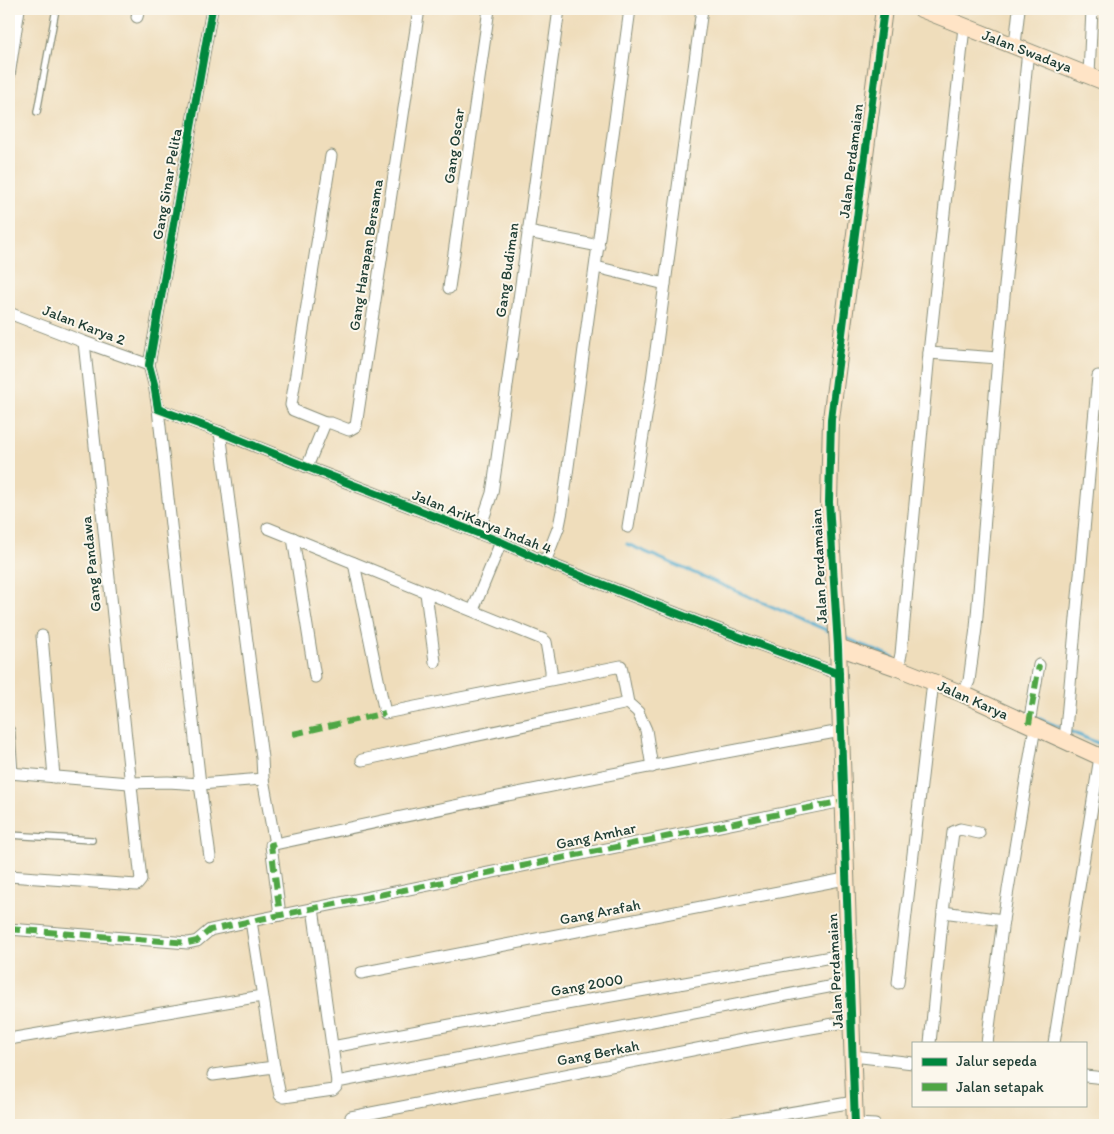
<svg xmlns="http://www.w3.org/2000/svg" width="1114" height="1134" font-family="Itim,sans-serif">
<rect width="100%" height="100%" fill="#fbf7ec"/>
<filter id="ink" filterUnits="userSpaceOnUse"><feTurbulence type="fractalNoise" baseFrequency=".02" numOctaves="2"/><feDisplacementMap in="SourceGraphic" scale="10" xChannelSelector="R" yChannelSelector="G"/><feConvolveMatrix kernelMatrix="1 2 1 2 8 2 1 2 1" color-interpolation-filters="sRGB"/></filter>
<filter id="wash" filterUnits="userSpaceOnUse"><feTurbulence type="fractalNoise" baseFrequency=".0096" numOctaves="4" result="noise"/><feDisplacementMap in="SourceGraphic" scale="20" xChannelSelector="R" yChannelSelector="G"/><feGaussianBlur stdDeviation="1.12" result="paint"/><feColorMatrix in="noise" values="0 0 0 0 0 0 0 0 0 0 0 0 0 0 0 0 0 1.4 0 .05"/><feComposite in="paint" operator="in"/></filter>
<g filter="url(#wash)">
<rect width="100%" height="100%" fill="#efddbb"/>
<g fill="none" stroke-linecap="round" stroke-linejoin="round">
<g stroke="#4ea9cc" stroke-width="3">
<polyline points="627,544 831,632"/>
<polyline points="844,637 893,658"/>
<polyline points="1007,705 1027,714"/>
<polyline points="1033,716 1105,746"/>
</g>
</g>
</g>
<g filter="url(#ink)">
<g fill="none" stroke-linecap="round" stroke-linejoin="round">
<g stroke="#878d78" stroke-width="8">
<g id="lane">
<polyline points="37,112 56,9"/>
<polyline points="9,835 92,840"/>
</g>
</g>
<g stroke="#878d78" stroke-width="13">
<g id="street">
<polyline points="212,9 149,365 154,384 158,409 220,432 307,467 501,542 545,562 699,622 839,674"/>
<polyline points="137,17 139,9"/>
<polyline points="1015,45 1019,9"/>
<polyline points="1089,75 1092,9"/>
<polyline points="9,76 19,9"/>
<polyline points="528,232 599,246"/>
<polyline points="596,267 665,284"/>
<polyline points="449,288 489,9"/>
<polyline points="9,313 84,342 149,365"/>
<polyline points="929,353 998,358"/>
<polyline points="158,409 200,784 210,857"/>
<polyline points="325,423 293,410 291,405 331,156"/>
<path d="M 220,432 L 262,758 L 263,779 L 275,844 C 463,803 652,765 841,731"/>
<polyline points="307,467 325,423 331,423 349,430 356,426 419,9"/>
<polyline points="628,527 652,380 702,9"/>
<polyline points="268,528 542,639 546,642 551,670 551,679"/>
<polyline points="478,534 492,493 495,473 559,9"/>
<polyline points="293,538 315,677"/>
<polyline points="545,562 559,526 562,511 630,9"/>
<polyline points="354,563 385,713 621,666 628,703 638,712 646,730 652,767"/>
<polyline points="426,593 435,662"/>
<polyline points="473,610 501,542"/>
<polyline points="42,636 54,777"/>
<polyline points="898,668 901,654 929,353 964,27"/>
<polyline points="963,694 969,681 976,628 998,358 1028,50"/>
<polyline points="1029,724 1039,665"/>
<polyline points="9,731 12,773"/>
<polyline points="1065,740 1098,376"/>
<polyline points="362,760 628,703"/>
<polyline points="9,773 129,783 168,782 200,784 263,779"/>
<polyline points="275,844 271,845 280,915"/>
<polyline points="9,876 122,884 137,885 141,880 84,342"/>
<polyline points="943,912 1003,920"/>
<polyline points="251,921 274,1067 280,1095 284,1097 333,1090 336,1087 337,1082 313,908"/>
<polyline points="9,929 188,943 197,941 210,930 251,921 843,801"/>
<polyline points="361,973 845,879"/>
<polyline points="898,983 933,682"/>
<polyline points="9,1039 262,996"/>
<polyline points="930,1043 943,912 953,832 960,829 979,833"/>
<polyline points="987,1043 1003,920 1035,727"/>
<polyline points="1054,1043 1100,757"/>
<polyline points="332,1047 504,1015 848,954"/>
<polyline points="853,1056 913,1063"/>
<polyline points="213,1075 274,1067"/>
<polyline points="1085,1076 1105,1078"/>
<polyline points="337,1082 849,983"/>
<polyline points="351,1117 748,1039 851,1021"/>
<polyline points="855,1124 875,1125"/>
<polyline points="717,1125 854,1102"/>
</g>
</g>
<g stroke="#878d78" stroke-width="18">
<g id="secondary">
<polyline points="921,9 1105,82"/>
<polyline points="838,647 898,668 963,694 1105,759"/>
<polyline points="855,1125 838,647 829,502 831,419 884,9"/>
</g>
</g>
<use href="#lane" stroke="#fff" stroke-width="5.5"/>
<use href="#street" stroke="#fff" stroke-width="11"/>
<use href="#secondary" stroke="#ffe4c6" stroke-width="16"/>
<g stroke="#4fa644" stroke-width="6" stroke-dasharray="12 6" stroke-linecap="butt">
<polyline points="1029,724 1039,665"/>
<polyline points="293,734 385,713"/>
<polyline points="275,844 271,845 280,915"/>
<polyline points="9,929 188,943 197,941 210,930 251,921 843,801"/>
</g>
<g stroke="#fbf7ec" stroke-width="11">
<g id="cycleway">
<polyline points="212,9 149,365 154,384 158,409 220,432 307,467 501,542 545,562 699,622 839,674"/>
<polyline points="855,1125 838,647 829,502 831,419 884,9"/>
</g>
</g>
<use href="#cycleway" stroke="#00873e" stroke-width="8"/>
</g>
</g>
<g text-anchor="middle" stroke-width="4" stroke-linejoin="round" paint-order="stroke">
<g font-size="15" fill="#1f3d34" stroke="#fbf7ec">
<text transform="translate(1027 51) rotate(21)" y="5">Jalan Swadaya</text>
<text transform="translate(454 146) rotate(-82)" y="5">Gang Oscar</text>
<text transform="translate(851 161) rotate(-83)" y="5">Jalan Perdamaian</text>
<text transform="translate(167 184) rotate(-80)" y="5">Gang Sinar Pelita</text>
<text transform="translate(366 255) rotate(-81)" y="5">Gang Harapan Bersama</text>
<text transform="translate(507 270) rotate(-82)" y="5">Gang Budiman</text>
<text transform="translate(84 325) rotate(21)" y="5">Jalan Karya 2</text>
<text transform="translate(482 522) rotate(22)" y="5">Jalan AriKarya Indah 4</text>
<text transform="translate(91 564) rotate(-96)" y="5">Gang Pandawa</text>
<text transform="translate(819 566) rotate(-93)" y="5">Jalan Perdamaian</text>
<text transform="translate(973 700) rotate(24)" y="5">Jalan Karya</text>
<text transform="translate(596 836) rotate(-12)" y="5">Gang Amhar</text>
<text transform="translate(600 912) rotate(-11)" y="5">Gang Arafah</text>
<text transform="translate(835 971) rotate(-93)" y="5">Jalan Perdamaian</text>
<text transform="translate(587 985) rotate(-10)" y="5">Gang 2000</text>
<text transform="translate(598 1053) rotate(-11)" y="5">Gang Berkah</text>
</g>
</g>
<rect width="1114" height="1134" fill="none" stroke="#fbf7ec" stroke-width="30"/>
<rect x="912" y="1042" width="175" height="65" fill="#fbf7ec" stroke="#a3ada2"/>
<rect x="922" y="1058" width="25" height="8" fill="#00873e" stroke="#a3ada2"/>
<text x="956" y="1066" font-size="15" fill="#1f3d34">Jalur sepeda</text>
<rect x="922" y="1083" width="25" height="8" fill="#4fa644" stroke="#a3ada2"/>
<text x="956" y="1092" font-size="15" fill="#1f3d34">Jalan setapak</text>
</svg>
